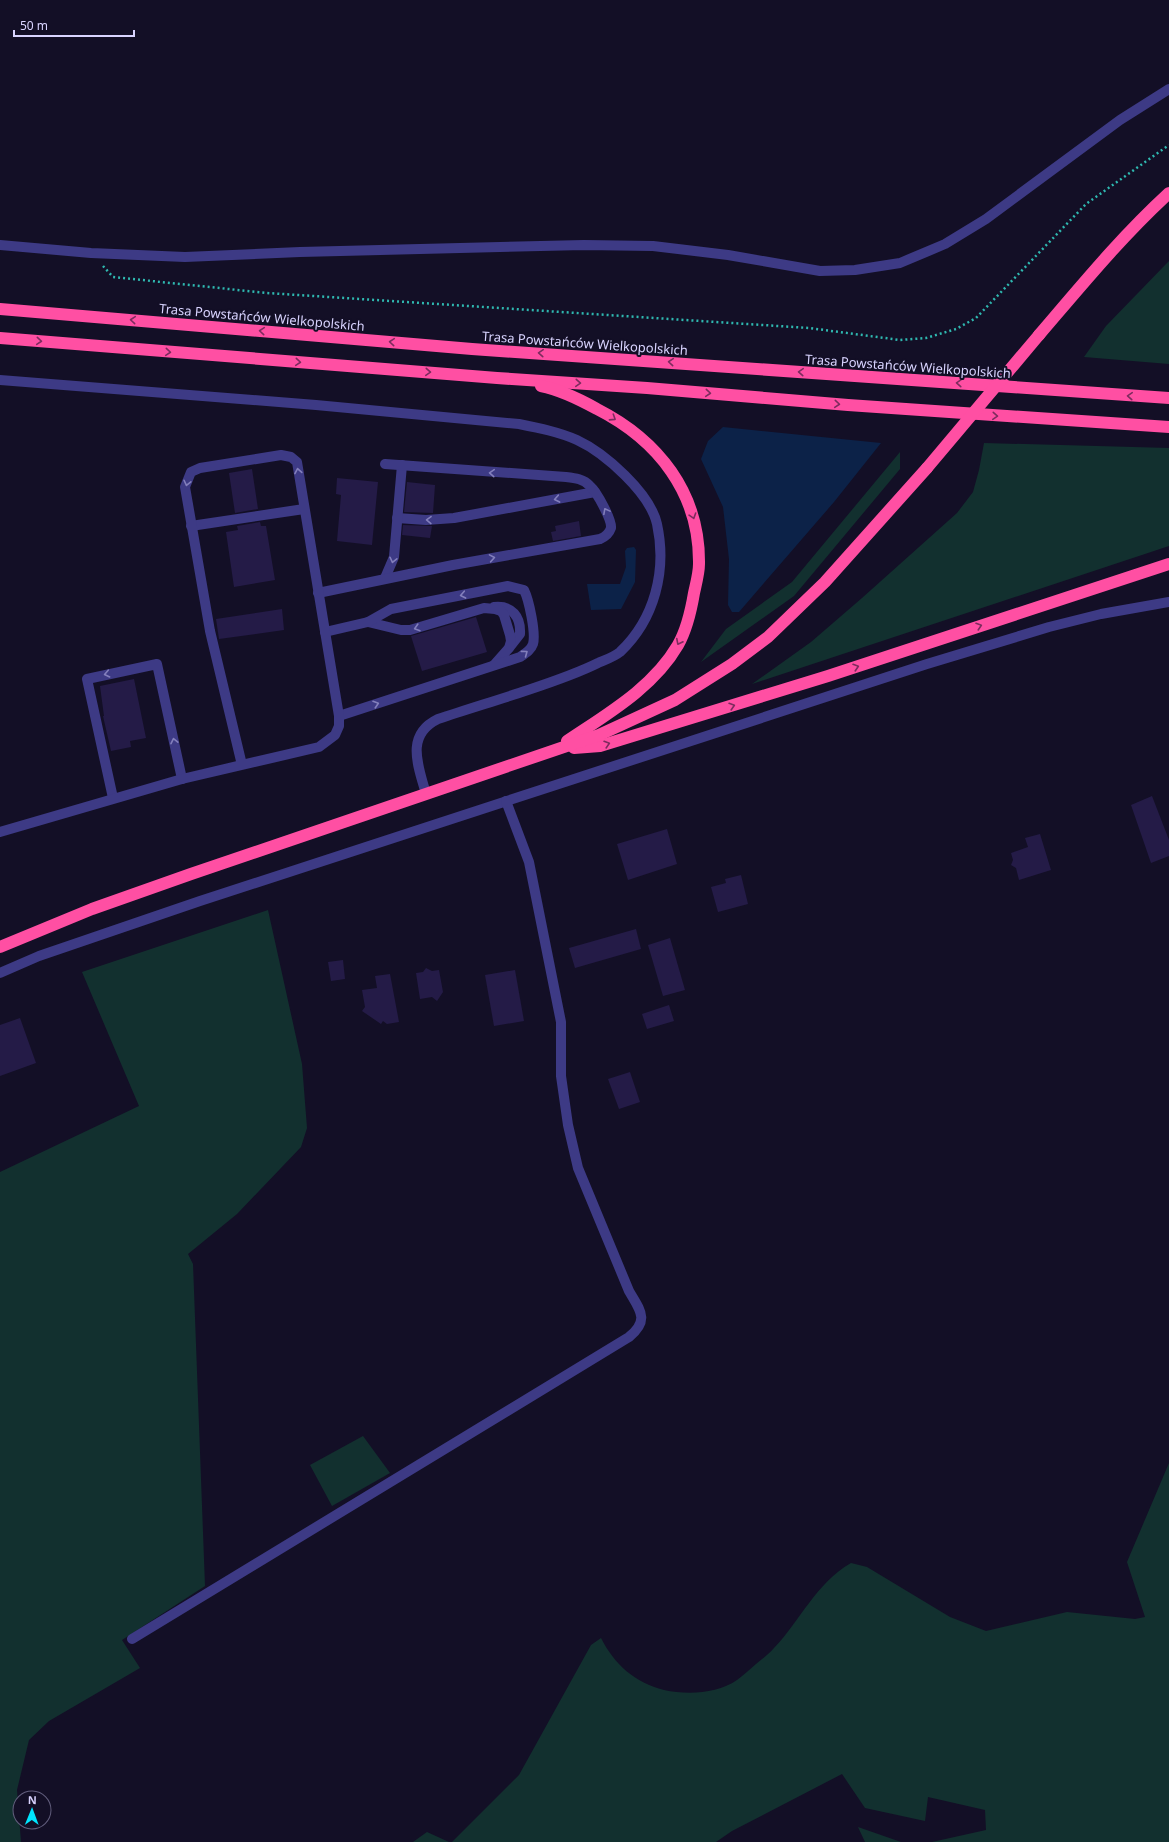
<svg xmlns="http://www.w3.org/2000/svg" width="1169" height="1842" font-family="'Noto Sans',sans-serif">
<rect width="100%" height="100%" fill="#130f26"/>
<g fill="#12302f">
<polygon points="1169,261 1169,364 1084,357 1106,326"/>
<polygon points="984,443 1169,448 1169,546 752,684 811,642 862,598 957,513 973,492 979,470"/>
<polygon points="900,452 900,469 794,596 701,662 726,629 792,582"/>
<polygon points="268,910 302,1064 307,1128 301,1147 237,1214 188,1254 193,1264 205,1586 122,1640 140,1668 49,1721 29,1740 17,1790 21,1842 0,1842 0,1172 139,1106 82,972"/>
<polygon points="363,1436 390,1473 332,1506 310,1465"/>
<path d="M 1169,1463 L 1169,1842 L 932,1842 L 986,1830 L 985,1810 L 928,1797 L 925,1821 L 865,1808 L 842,1774 L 732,1831 L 716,1842 L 452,1842 L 519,1775 L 591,1645 L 601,1638 C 614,1664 635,1683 664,1690 C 687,1695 717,1694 737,1680 C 744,1675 750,1669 756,1664 C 762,1659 769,1654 774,1648 C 801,1620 815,1584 851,1563 L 867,1567 L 950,1617 L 986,1631 L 1067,1612 L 1135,1619 L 1145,1617 L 1127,1562 Z"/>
<polygon points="858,1827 901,1842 865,1842"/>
<polygon points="427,1832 449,1842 413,1842"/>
</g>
<g fill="#0c2248">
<polygon points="723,427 881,443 834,502 739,612 732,612 728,605 729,559 723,507 701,459 708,441"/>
<polygon points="634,547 636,550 635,582 621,609 591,610 587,584 620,584 626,567 625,551 627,548"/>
</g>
<g fill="#241b47">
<polygon points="252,469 258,509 235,513 229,473"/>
<polygon points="337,478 378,482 372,545 337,541 341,495 336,494"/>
<polygon points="407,482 435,485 433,513 404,512"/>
<polygon points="579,521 581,536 553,541 551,532 556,531 555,526"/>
<polygon points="260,522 261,526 266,526 275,580 234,587 226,532 238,530 237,526"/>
<polygon points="403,525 432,526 430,538 402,535"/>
<polygon points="282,609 284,630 219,639 216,619"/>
<polygon points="476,617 487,652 422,671 411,636"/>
<polygon points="134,679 146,738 130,741 131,747 111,751 103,716 104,716 100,686"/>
<polygon points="1152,796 1169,840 1169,856 1151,863 1131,805"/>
<polygon points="667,829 677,864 628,880 617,844"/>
<polygon points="1040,834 1051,870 1019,880 1016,868 1011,865 1013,860 1011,853 1028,847 1025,838"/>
<polygon points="741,875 748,904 718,912 711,887 726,883 725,879"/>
<polygon points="636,929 641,949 575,968 569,948"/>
<polygon points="670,938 685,990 663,996 648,945"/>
<polygon points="343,960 345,979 331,981 328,962"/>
<polygon points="426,968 432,971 439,970 443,992 437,1001 432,997 420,999 416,973 423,972"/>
<polygon points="515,970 524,1021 494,1026 485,975"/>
<polygon points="390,974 399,1022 387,1024 383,1021 381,1024 362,1011 365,1007 362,990 377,988 375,976"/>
<polygon points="669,1005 674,1021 647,1029 642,1014"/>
<polygon points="20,1018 36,1063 0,1076 0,1025"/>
<polygon points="630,1072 640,1102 619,1109 608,1079"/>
</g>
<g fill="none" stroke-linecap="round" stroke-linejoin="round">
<polyline stroke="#2fb8b0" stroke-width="2.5" stroke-dasharray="2 3" stroke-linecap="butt" points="103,266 113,277 267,293 809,328 900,340 926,338 956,329 976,318 1086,204 1169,145"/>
<g stroke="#3d3a85" stroke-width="10">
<polyline points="0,245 91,253 185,257 300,252 584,245 653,246 728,255 820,271 855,270 900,263 945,244 986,219 1120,120 1169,89"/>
<path d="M 0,380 L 316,405 L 519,424 C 539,428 559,432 577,440 C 605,453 650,493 657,524 C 667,570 655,619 620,652 C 614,657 605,660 598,663 C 576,674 552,682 528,690 C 498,700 468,709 438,719 C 405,735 418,765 426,794"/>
<polyline points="397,518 426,520 454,518 595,492"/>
<polyline points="191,526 304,509"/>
<polyline points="385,578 394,557 402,465"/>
<path d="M 318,593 L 453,565 L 600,539 C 605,537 609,534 611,528 C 612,520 597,492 590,486 C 584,479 575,478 566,477 L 385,464"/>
<path d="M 494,607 C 512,605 521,617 520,634 L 509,648"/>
<polyline points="368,622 401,630 410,630 484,608 495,609 501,611 504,615 510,635 511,641 509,648 494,665"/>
<path d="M 325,632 L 368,622 L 391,609 L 508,586 L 524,590 C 529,600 536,633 533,644 C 531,650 526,653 520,657 L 339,716"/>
<polyline points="113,798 87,679 157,664 182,779"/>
<polyline points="0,832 182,779 319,747 335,735 339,726 339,716 297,462 291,457 281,455 200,468 191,472 185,487 210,631 242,765"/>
<polyline points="0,973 39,956 200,901 927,664 1049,627 1101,614 1169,602"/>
<path d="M 132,1639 L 629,1337 C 650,1320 640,1310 629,1291 L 578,1168 L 568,1125 L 561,1076 L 561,1022 L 529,862 L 506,801"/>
</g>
<g stroke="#ff4fa3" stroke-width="12">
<polyline points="0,309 472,349 1169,398"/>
<path d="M 1039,335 C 1081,286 1121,237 1169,193"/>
<polyline points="0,338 497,378 647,388 848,405 1169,427"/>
<path d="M 541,386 C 561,390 579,399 597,409 C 658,440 700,493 699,564 C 699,573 696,584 694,593 C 691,611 687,629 678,645 C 653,688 607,714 567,741"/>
<polyline points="574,748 600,746 828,676 1169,564"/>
<polyline points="0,947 92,909 191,874 599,735 675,700 732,664 768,637 825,582 927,468"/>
</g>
<polyline stroke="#ff4fa3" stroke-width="12" points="927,468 1039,335"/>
</g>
<defs><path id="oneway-chevron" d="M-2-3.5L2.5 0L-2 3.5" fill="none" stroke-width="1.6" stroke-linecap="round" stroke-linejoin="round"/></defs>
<g stroke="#7d2c5e">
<use href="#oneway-chevron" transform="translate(133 320) rotate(-175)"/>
<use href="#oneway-chevron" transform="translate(262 331) rotate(-175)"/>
<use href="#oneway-chevron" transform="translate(39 341) rotate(5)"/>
<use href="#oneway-chevron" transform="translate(392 342) rotate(-175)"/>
<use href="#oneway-chevron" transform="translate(168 352) rotate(5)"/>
<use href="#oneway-chevron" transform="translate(541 353) rotate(-176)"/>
<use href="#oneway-chevron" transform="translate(298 362) rotate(5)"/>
<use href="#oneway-chevron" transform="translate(671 362) rotate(-175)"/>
<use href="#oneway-chevron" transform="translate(428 372) rotate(4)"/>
<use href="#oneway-chevron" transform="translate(801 372) rotate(-176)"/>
<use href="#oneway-chevron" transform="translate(578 383) rotate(4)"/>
<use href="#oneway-chevron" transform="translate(959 383) rotate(-176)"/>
<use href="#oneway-chevron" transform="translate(708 393) rotate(5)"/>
<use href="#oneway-chevron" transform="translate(1130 396) rotate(-176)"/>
<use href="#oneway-chevron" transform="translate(837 404) rotate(5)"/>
<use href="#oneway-chevron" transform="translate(995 416) rotate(4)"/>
<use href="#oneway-chevron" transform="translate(613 418) rotate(33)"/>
<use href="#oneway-chevron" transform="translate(693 516) rotate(72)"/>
<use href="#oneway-chevron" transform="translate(979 626) rotate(-18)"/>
<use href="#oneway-chevron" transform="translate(679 642) rotate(117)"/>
<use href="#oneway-chevron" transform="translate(856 667) rotate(-18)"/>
<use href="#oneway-chevron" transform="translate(732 706) rotate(-17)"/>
<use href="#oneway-chevron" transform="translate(607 744) rotate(-17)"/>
</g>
<g stroke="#837fbc">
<use href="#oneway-chevron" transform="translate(298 471) rotate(-100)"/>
<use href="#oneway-chevron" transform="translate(492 473) rotate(-176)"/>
<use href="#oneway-chevron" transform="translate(187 483) rotate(103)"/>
<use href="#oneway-chevron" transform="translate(557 499) rotate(169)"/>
<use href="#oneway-chevron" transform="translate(606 511) rotate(-118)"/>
<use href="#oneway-chevron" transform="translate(429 520) rotate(-179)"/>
<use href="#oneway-chevron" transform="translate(492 558) rotate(-10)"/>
<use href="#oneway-chevron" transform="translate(393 560) rotate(103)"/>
<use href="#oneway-chevron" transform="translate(463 595) rotate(169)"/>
<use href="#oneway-chevron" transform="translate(417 628) rotate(163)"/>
<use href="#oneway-chevron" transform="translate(525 653) rotate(-37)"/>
<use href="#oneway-chevron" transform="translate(107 674) rotate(168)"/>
<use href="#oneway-chevron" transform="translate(376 704) rotate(-18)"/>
<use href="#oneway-chevron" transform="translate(174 741) rotate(-102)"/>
</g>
<g text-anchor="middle" stroke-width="4" stroke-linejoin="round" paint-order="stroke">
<g font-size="13" fill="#d9d4ff" stroke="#130f26">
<text transform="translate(262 317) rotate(5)" y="5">Trasa Powstańców Wielkopolskich</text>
<text transform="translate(585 343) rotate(4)" y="5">Trasa Powstańców Wielkopolskich</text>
<text transform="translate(908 366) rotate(4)" y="5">Trasa Powstańców Wielkopolskich</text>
</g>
</g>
<g transform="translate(32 1810) rotate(1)"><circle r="19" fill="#130f26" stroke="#625e7d"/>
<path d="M0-3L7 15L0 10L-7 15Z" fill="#00e5ff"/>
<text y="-6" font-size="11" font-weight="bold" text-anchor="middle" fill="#d9d4ff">N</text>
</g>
<path d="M14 30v6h120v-6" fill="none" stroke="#d9d4ff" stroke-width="2"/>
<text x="20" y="30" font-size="12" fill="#d9d4ff" stroke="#130f26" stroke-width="3" paint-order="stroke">50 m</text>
</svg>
